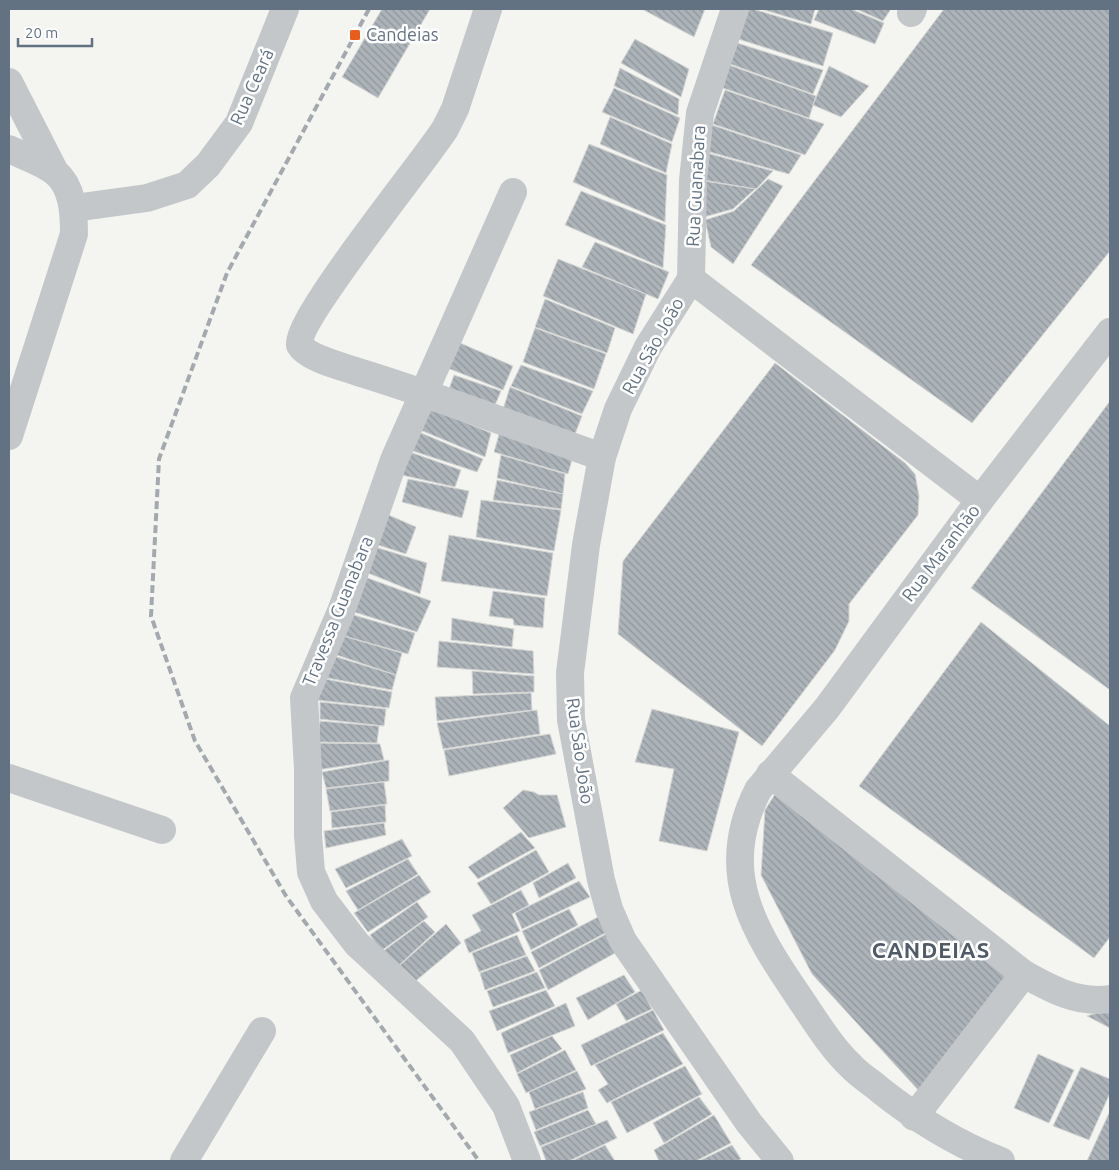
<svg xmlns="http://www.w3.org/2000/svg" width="1119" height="1170" font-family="Ubuntu,sans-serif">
<defs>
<pattern id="building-back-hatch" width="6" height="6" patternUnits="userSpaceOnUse" patternTransform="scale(1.25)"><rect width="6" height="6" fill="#acb3b9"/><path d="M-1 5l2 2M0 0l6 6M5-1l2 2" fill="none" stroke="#8f969c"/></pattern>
</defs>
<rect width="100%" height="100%" fill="#f4f5f0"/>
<g fill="url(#building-back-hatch)" stroke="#d5d6d3">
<polygon points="382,9 430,9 378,98 342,77"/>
<polygon points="642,9 705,9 694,37"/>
<polygon points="742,9 753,9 833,33 823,66 732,37"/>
<polygon points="761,9 815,9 811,24"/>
<polygon points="819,9 851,9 884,23 875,44 814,20"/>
<polygon points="856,9 891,9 883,21"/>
<polygon points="944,9 1110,9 1110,251 972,423 751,265"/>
<polygon points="635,39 689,69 681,97 621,63"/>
<polygon points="734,42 823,70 813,94 730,64"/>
<polygon points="729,65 816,96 809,118 723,88"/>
<polygon points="829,66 869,86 841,117 813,105"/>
<polygon points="620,68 679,99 678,115 614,86"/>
<polygon points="614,88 680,118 672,142 602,112"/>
<polygon points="725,90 824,124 805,155 713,124"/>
<polygon points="610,117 672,144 666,173 600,144"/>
<polygon points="712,125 801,155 789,174 706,151"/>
<polygon points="589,144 667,175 665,222 573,182"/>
<polygon points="707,153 773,171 756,189 703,180"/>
<polygon points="768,179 783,186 733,264 711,247 705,220 734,211"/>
<polygon points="704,181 755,189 733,209 704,217"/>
<polygon points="581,191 666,225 663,268 565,225"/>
<polygon points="595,242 669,272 658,299 582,267"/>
<polygon points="558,259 646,294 633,334 543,296"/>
<polygon points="545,299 615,328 607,353 535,327"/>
<polygon points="535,328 606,354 594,389 523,362"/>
<polygon points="451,339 513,366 503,390 440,365"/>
<polygon points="775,363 905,463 915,474 919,496 918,515 849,604 849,621 835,650 762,746 618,634 623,561"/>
<polygon points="521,365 593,391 582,414 511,386"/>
<polygon points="454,375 501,391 493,410 448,392"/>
<polygon points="510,387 582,416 572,442 501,416"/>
<polygon points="1110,401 1110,690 971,588"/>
<polygon points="430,408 491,433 485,457 418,429"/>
<polygon points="502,424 575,449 568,474 494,452"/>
<polygon points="414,430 483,459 477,472 407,449"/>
<polygon points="407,451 461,470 455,487 397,474"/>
<polygon points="501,455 565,474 563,494 497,478"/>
<polygon points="408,479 469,491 462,518 402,502"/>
<polygon points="497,480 563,494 561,509 493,500"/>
<polygon points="481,500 561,510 554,551 476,537"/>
<polygon points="384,513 416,527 406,554 372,543"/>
<polygon points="449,535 553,553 547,596 441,581"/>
<polygon points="372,546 427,563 420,594 363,571"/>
<polygon points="362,576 431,601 417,632 348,610"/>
<polygon points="493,591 545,598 543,628 514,625 513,619 489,616"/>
<polygon points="347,613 415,633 408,654 337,634"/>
<polygon points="452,618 514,629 512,647 451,640"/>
<polygon points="981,622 1110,726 1110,937 1094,958 859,786"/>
<polygon points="336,634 402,653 396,675 331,653"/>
<polygon points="439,641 533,651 534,674 437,667"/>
<polygon points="330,655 396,675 392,690 322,677"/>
<polygon points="472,671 534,676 534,692 473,694"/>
<polygon points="320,678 392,692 389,708 316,700"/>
<polygon points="531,693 532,710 437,721 435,697"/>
<polygon points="320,702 386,709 384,726 320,719"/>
<polygon points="652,709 739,732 707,851 659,841 674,769 635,762"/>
<polygon points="537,710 540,734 443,749 437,723"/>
<polygon points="320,721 379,726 377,743 318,742"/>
<polygon points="550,734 556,754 449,776 444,750"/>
<polygon points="316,743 380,744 384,760 317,770"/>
<polygon points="389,760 389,781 326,788 322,772"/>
<polygon points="384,782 387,804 330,811 326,789"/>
<polygon points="523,790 534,792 539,795 557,795 566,827 529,838 503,808"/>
<polygon points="777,791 1008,975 920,1092 812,974 761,875 765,810"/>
<polygon points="385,805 386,822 332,828 331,812"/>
<polygon points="384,823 386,835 326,848 324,831"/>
<polygon points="521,832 535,848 478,879 468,867"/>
<polygon points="402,839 412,856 346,888 335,869"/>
<polygon points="536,850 549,872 491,904 477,883"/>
<polygon points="408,859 418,874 358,910 346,891"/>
<polygon points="568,863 576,878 539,898 533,883"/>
<polygon points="419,875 431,892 368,932 354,913"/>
<polygon points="579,881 590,897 522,929 515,913"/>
<polygon points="521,890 529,905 512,914 520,931 469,953 464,940 481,931 472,915"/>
<polygon points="417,902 428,917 381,951 370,935"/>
<polygon points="569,909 578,925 531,950 522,931"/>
<polygon points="598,917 609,931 539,968 531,952"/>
<polygon points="424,921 435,932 396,968 382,952"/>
<polygon points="446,924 461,943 412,984 399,966"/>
<polygon points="610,932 617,952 548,990 539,970"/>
<polygon points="517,935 526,955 479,972 472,953"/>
<polygon points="527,956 535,971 485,990 480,973"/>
<polygon points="537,972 545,988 493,1007 487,991"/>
<polygon points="624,975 635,992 588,1020 576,998"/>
<polygon points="546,990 555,1006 497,1031 489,1011"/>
<polygon points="642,990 652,1009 626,1021 616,1004"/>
<polygon points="566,1003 575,1026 508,1053 501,1033"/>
<polygon points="1110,1009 1110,1028 1087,1016"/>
<polygon points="653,1010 664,1030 591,1066 581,1045"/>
<polygon points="663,1033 683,1064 607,1103 598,1090 608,1084 595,1065"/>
<polygon points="552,1036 562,1049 517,1073 510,1055"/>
<polygon points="565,1050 576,1070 526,1093 517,1074"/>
<polygon points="1038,1054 1074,1070 1049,1123 1014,1108"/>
<polygon points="685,1066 702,1094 627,1133 611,1102"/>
<polygon points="1081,1067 1110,1079 1110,1093 1089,1140 1053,1126"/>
<polygon points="577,1071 586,1089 535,1109 529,1092"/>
<polygon points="583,1092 588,1108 536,1130 529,1112"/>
<polygon points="699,1097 712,1114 664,1143 653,1123"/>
<polygon points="588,1110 596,1124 540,1146 534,1132"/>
<polygon points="1110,1111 1110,1161 1087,1161"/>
<polygon points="714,1115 731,1143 696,1161 659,1161 654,1150"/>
<polygon points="607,1120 617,1138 569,1161 546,1161 541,1147"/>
<polygon points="605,1145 615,1161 572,1161"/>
<polygon points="732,1145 741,1159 737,1161 699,1161"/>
</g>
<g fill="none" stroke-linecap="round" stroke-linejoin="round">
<g stroke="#c4c7ca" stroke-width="28">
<path d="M 488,9 L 455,109 L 445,129 C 424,162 295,320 300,345 C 307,358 344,367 358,372 C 440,397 520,428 602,457"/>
<polyline points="911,13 913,9"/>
<polyline points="9,82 55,172"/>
<path d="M 9,149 C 23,156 42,162 55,172 C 73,187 74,213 74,234 L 9,436"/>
<polyline points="513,192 394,460 342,609 304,698 308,770 308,835 311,872 324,901 357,944 462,1041 506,1106 527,1161"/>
<polyline points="74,208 147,198 187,185 208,165 239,123 285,9"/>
<polyline points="691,279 648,347 618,409 602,457 586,545 570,673 571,720 601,880 609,909 623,941 749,1123 780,1161"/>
<polyline points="691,279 980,500"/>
<polyline points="691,279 693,180 700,113 735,9"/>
<path d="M 770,774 L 1024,974 C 1051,989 1078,1004 1110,999"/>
<polyline points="9,778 162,830"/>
<polyline points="914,1117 1024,974"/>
<polyline points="184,1161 262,1031"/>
<path d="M 1001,1161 C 956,1144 918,1120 880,1090 C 871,1082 859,1075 851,1066 C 831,1047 816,1022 801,1000 C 754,931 716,873 758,790 L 827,708 L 980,500 L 1110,332"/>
</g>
<polyline stroke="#a3a9af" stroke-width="4" stroke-dasharray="8 4" stroke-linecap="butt" points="369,9 227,273 159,459 151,616 195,741 286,896 479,1161"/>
</g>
<rect fill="#e95c1c" stroke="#fff" stroke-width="2" x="349" y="29" width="12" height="12" rx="2.5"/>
<g text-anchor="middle" stroke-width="5" stroke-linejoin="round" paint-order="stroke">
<g font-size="18" fill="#627283" stroke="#fff" text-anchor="start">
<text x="366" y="41">Candeias</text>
</g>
<g font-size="18" fill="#627283" stroke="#fff">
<text transform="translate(252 87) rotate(-66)" y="6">Rua Ceará</text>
<text transform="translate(696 186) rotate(-87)" y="6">Rua Guanabara</text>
<text transform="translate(653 346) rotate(-61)" y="6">Rua São João</text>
<text transform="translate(941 553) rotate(-53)" y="6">Rua Maranhão</text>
<text transform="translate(338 611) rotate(-68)" y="6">Travessa Guanabara</text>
<text transform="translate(580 751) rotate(82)" y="6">Rua São João</text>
</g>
<g font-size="22" font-weight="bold" letter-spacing="1" fill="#505b67" stroke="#fff">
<text x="931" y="958">CANDEIAS</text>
</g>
</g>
<rect width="1119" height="1170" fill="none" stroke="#627283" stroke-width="20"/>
<path d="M18 38v8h74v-8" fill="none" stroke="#627283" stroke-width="2.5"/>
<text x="25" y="38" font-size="15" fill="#627283" stroke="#ffffff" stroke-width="4" paint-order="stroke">20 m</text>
</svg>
